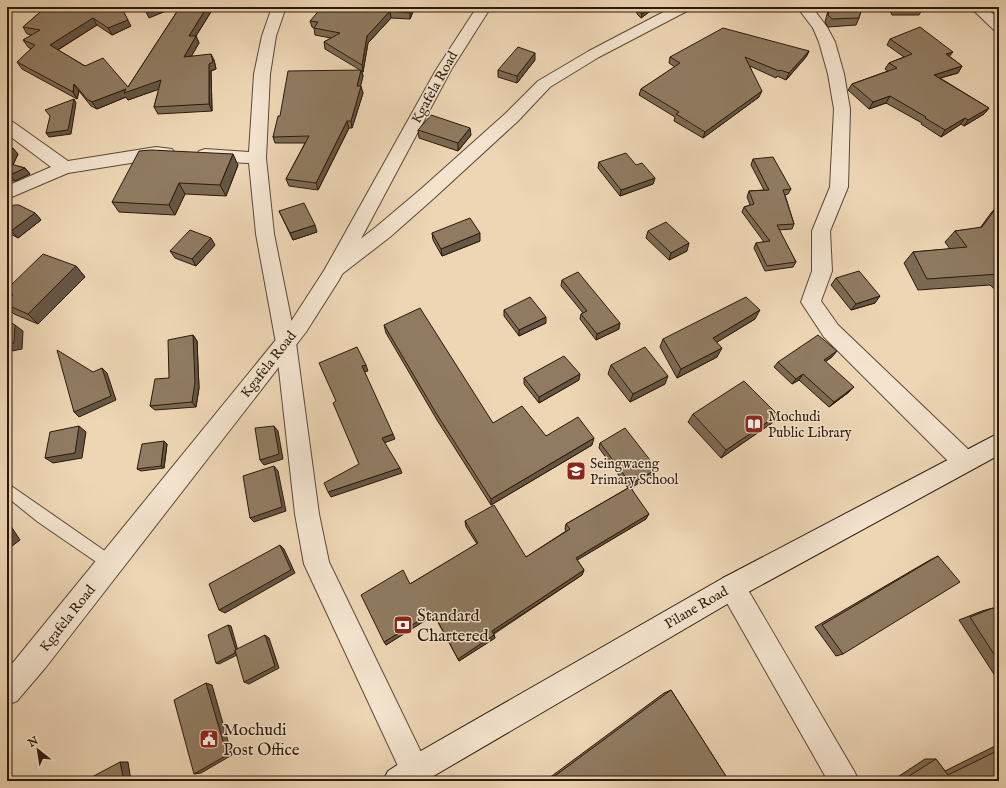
<svg xmlns="http://www.w3.org/2000/svg" width="1006" height="788" font-family="'IM FELL English',serif">
<rect width="100%" height="100%" fill="#eed6b5"/>
<filter id="stains"><feTurbulence type="fractalNoise" baseFrequency=".005" numOctaves="4"/><feColorMatrix values="0 0 0 0 .2 0 0 0 0 .09 0 0 0 0 .02 0 0 0 .5 -.17"/></filter>
<radialGradient id="worn" r=".72"><stop offset=".6" stop-color="#630" stop-opacity="0"/><stop offset="1" stop-color="#630" stop-opacity=".3"/></radialGradient>
<g fill="none" stroke-linecap="round" stroke-linejoin="round">
<g stroke="#5b4834" stroke-width="2">
<polygon id="service" points="7,483 115,558 117,563 115,568 110,570 105,568 38,522 7,497"/>
</g>
<g stroke="#5b4834" stroke-width="2">
<g id="minor">
<polygon points="272,7 286,7 276,36 270,74 266,158 274,234 296,343 319,514 329,562 435,781 405,781 304,564 295,514 276,343 256,234 249,163 205,161 199,159 196,155 199,151 205,149 249,152 254,74 262,36"/>
<polygon points="673,7 691,7 689,10 599,57 550,87 518,121 433,199 390,237 342,274 335,276 328,274 325,269 328,264 376,227 421,189 506,113 538,81 589,51"/>
<polygon points="797,7 812,7 827,27 835,42 844,74 850,109 848,187 830,231 832,271 821,301 838,325 972,453 976,461 972,469 964,472 956,469 824,337 801,302 812,271 812,231 830,187 834,109 828,74 819,42 813,28"/>
<polygon points="970,7 985,7 999,19 999,31 994,30"/>
<polygon points="7,121 13,122 68,161 156,147 172,149 175,153 172,157 156,159 68,173 7,199 7,186 51,167 7,134"/>
<polygon points="732,574 741,578 854,771 859,781 828,781 723,596 719,587 723,578"/>
</g>
</g>
<g stroke="#5b4834" stroke-width="2">
<polygon id="tertiary" points="477,7 491,7 451,70 339,280 306,332 46,667 17,701 7,705 7,670 292,320 325,269 436,70"/>
</g>
<g stroke="#2a1909" stroke-width="2">
<polygon id="secondary" points="999,433 999,455 741,596 425,781 383,781 388,771 405,760 723,578"/>
</g>
<use href="#service" fill="#f4e4cf" fill-rule="evenodd"/>
<use href="#minor" fill="#f4e4cf" fill-rule="evenodd"/>
<use href="#tertiary" fill="#f4e4cf" fill-rule="evenodd"/>
<use href="#secondary" fill="#f4e4cf" fill-rule="evenodd"/>
</g>
<g fill="#7c6a54" stroke="#2a1909">
<polygon points="46,7 131,26 112,35 97,25 58,50 85,66 128,87 180,7 214,7 196,36 199,43 191,56 214,60 216,69 211,71 212,111 158,114 154,107 159,89 128,100 126,97 97,109 91,106 79,91 77,99 22,69 17,62 31,49 28,47 23,40 32,35 27,34 23,27"/>
<polygon points="415,7 410,19 391,18 368,43 363,72 362,71 363,76 360,86 363,93 352,128 349,128 318,190 289,186 286,179 305,143 275,143 273,137 280,116 360,70 325,49 324,42 331,38 315,35 314,28 312,27 310,21"/>
<polygon points="640,7 656,7 641,18 637,14 637,10"/>
<polygon points="829,7 862,7 859,18 856,25 828,27 825,22"/>
<polygon points="888,7 922,7 923,8 919,15 892,15"/>
<polygon points="890,39 949,56 962,66 958,73 940,78 989,108 984,114 964,126 961,124 941,137 921,124 922,123 886,103 869,109 848,90 852,84 888,71 885,69 889,63 904,57 887,45"/>
<polygon points="809,51 806,57 786,80 777,76 776,78 750,66 759,97 703,138 674,121 675,117 639,95 641,89 675,67 669,63 670,57"/>
<polygon points="535,60 517,83 498,77 498,70"/>
<polygon points="418,130 471,135 458,151 419,138"/>
<polygon points="7,149 18,154 13,165 25,168 30,174 15,181 7,181"/>
<polygon points="753,159 791,189 788,194 785,195 794,224 792,229 779,230 796,262 793,267 765,271 754,248 756,243 764,242 742,212 744,207 750,205 747,197 749,191 764,190 751,165"/>
<polygon points="599,162 636,165 655,178 653,184 620,196 598,168"/>
<polygon points="238,165 226,196 185,194 175,215 119,212 112,202"/>
<polygon points="999,204 999,293 990,285 918,290 904,263 913,252 950,249 945,242 955,231 980,228 991,213"/>
<polygon points="7,210 35,213 41,220 18,238 7,232"/>
<polygon points="279,211 317,232 293,240"/>
<polygon points="648,231 687,251 669,260 646,238"/>
<polygon points="432,233 480,241 442,256 433,240"/>
<polygon points="215,245 196,266 175,258 170,251"/>
<polygon points="76,266 85,277 38,324 14,314 7,307 7,300 10,297 7,294 7,289"/>
<polygon points="836,278 875,303 851,310 831,285"/>
<polygon points="562,280 619,329 596,340 580,319 581,314 583,313 561,286"/>
<polygon points="504,310 546,323 519,336 504,316"/>
<polygon points="755,319 717,342 717,357 677,378 660,347 663,339"/>
<polygon points="384,325 493,423 546,436 592,445 491,505 437,420 386,333"/>
<polygon points="193,335 197,341 199,388 196,407 155,410 150,406 169,378"/>
<polygon points="832,357 825,362 849,392 829,407 799,380 792,384 774,367 778,362"/>
<polygon points="611,365 665,384 630,402 608,374"/>
<polygon points="524,378 579,380 539,403 524,384"/>
<polygon points="693,414 772,423 721,458 688,422"/>
<polygon points="600,443 657,469 654,474 631,487 646,519 577,560 584,570 582,575 494,634 495,638 459,661 434,615 386,645 410,584 477,544 466,527 465,521 526,557 566,531 565,529 566,524 628,488 599,448"/>
<polygon points="167,444 164,468 141,471 137,469"/>
<polygon points="938,556 843,654 836,656 815,627 930,560"/>
<polygon points="993,608 999,617 999,682 959,620 982,611"/>
<polygon points="671,690 729,781 545,781 664,693"/>
<polygon points="999,744 999,781 894,781 893,780 925,759 936,759 945,771"/>
</g>
<g fill="#655645" stroke="#2a1909">
<polygon points="121,7 131,26 112,35 108,28"/>
<polygon points="157,7 176,7 149,18 146,12"/>
<polygon points="207,7 214,7 192,42 189,36"/>
<polygon points="412,7 415,7 410,19 410,13"/>
<polygon points="652,7 656,7 641,18 642,14"/>
<polygon points="390,11 391,18 368,43 363,72 362,65 367,36"/>
<polygon points="93,18 97,25 54,52 50,45"/>
<polygon points="196,36 199,43 187,64 184,57"/>
<polygon points="809,51 806,57 786,80 789,73"/>
<polygon points="953,52 948,58 946,54"/>
<polygon points="535,53 535,60 517,83 517,76"/>
<polygon points="211,54 214,60 216,69 211,71 212,111 209,104 209,64"/>
<polygon points="962,66 958,73 930,81 934,75"/>
<polygon points="361,70 363,76 359,93 357,86"/>
<polygon points="161,80 165,87 128,100 126,97 97,109 92,102 126,89"/>
<polygon points="74,84 79,91 77,99 73,92"/>
<polygon points="361,86 363,93 352,128 351,121"/>
<polygon points="762,91 759,97 703,138 705,132"/>
<polygon points="890,96 886,103 869,109 873,102"/>
<polygon points="74,99 76,103 71,134 49,137 46,133"/>
<polygon points="989,108 984,114 964,126 968,120"/>
<polygon points="965,118 961,124 941,137 945,130"/>
<polygon points="347,121 349,128 318,190 316,183"/>
<polygon points="470,128 471,135 458,151 458,143"/>
<polygon points="13,148 18,154 11,169 7,164 7,160"/>
<polygon points="233,154 238,165 226,196 220,185"/>
<polygon points="25,168 30,174 15,181 10,175"/>
<polygon points="655,178 653,184 620,196 621,190"/>
<polygon points="179,183 185,194 175,215 169,205"/>
<polygon points="35,213 41,220 18,238 11,231"/>
<polygon points="315,225 317,232 293,240 290,233"/>
<polygon points="480,233 480,241 442,256 441,249"/>
<polygon points="211,238 215,245 196,266 192,259"/>
<polygon points="689,243 687,251 669,260 671,253"/>
<polygon points="76,266 85,277 38,324 28,314"/>
<polygon points="880,296 875,303 851,310 856,304"/>
<polygon points="760,310 755,319 709,347 713,338"/>
<polygon points="546,317 546,323 519,336 519,330"/>
<polygon points="620,323 619,329 596,340 597,334"/>
<polygon points="15,325 23,331 22,349 7,352 7,344"/>
<polygon points="193,335 197,341 199,388 196,407 192,402"/>
<polygon points="722,348 717,357 677,378 681,369"/>
<polygon points="837,351 832,357 819,366 824,360"/>
<polygon points="366,365 368,371 364,372 362,366"/>
<polygon points="102,368 107,373 116,400 79,417 74,412"/>
<polygon points="580,374 579,380 539,403 539,397"/>
<polygon points="803,374 799,380 792,384 796,379"/>
<polygon points="668,376 665,384 630,402 633,394"/>
<polygon points="854,387 849,392 829,407 834,402"/>
<polygon points="778,415 772,423 721,458 726,450"/>
<polygon points="79,426 86,432 82,458 53,463 45,458"/>
<polygon points="274,426 278,431 283,459 264,465 260,460"/>
<polygon points="393,434 395,439 384,443 382,438"/>
<polygon points="594,438 592,445 491,505 491,499"/>
<polygon points="164,441 167,444 164,468 161,466"/>
<polygon points="274,466 278,471 286,511 254,522 250,518"/>
<polygon points="400,468 402,473 331,497 328,492"/>
<polygon points="657,469 654,474 629,489 631,484"/>
<polygon points="649,514 646,519 574,562 576,558"/>
<polygon points="7,520 20,540 7,550"/>
<polygon points="280,545 284,549 295,573 225,613 219,610"/>
<polygon points="584,570 582,575 492,634 492,631"/>
<polygon points="433,612 434,615 386,645 384,642"/>
<polygon points="228,625 231,626 239,654 219,664 216,663"/>
<polygon points="265,635 269,638 279,668 249,684 244,682"/>
<polygon points="494,635 495,638 459,661 458,659"/>
<polygon points="206,683 212,685 232,755 201,773 194,774"/>
<polygon points="120,762 128,762 131,781 124,781"/>
</g>
<g fill="#907b62" stroke="#2a1909">
<polygon points="46,7 121,7 128,20 108,28 93,18 50,45 85,66 103,58 128,87 180,7 207,7 189,36 196,36 184,57 211,54 213,62 209,64 209,104 154,107 161,80 124,93 126,89 92,102 87,99 74,84 73,92 17,62 35,45 23,40 40,30 23,27"/>
<polygon points="149,7 157,7 146,12"/>
<polygon points="322,7 412,7 410,13 390,11 367,36 362,65 324,42 340,33 314,28 318,22 310,21"/>
<polygon points="640,7 652,7 642,14 637,10"/>
<polygon points="830,7 862,7 859,18 832,19 828,15"/>
<polygon points="895,7 922,7 923,8 896,8"/>
<polygon points="920,27 953,52 946,54 962,66 934,75 989,108 968,120 965,118 945,130 925,118 926,117 890,96 873,102 852,84 897,68 889,63 912,54 890,39"/>
<polygon points="723,28 809,51 789,73 780,70 779,71 745,57 762,91 705,132 676,114 679,112 641,89 680,63 670,57"/>
<polygon points="518,47 535,53 517,76 498,70"/>
<polygon points="361,70 357,86 361,86 351,121 347,121 316,183 286,179 309,136 273,137 278,116 280,116 288,71"/>
<polygon points="74,99 68,130 46,133 50,116 45,110"/>
<polygon points="431,115 470,128 458,143 418,130"/>
<polygon points="13,148 7,160 7,149"/>
<polygon points="151,150 233,154 220,185 179,183 169,205 112,202 139,151"/>
<polygon points="626,153 636,165 642,163 655,178 621,190 599,162"/>
<polygon points="773,157 791,189 783,190 794,224 777,225 796,262 767,266 756,243 770,241 744,207 754,204 749,191 769,190 753,159"/>
<polygon points="7,163 25,168 10,175 7,175"/>
<polygon points="304,203 315,225 290,233 279,211"/>
<polygon points="999,204 999,274 927,279 913,252 967,247 955,231 982,227"/>
<polygon points="14,205 19,205 35,213 11,231 7,229 7,210"/>
<polygon points="470,218 480,233 441,249 432,233"/>
<polygon points="666,222 689,243 671,253 648,231"/>
<polygon points="190,230 211,238 192,259 170,251"/>
<polygon points="43,254 76,266 28,314 7,305 7,300 13,295 7,293 7,289"/>
<polygon points="859,271 880,296 856,304 836,278"/>
<polygon points="578,272 620,323 597,334 581,314 587,311 562,280"/>
<polygon points="530,297 546,317 519,330 504,310"/>
<polygon points="746,297 760,310 713,338 722,348 681,369 663,339"/>
<polygon points="420,308 493,423 522,406 546,436 578,417 594,438 491,499 436,413 384,325"/>
<polygon points="7,320 15,325 14,343 7,344"/>
<polygon points="193,335 195,382 192,402 150,406 155,379 169,378 168,340"/>
<polygon points="818,335 837,351 824,360 854,387 834,402 803,374 796,379 778,362"/>
<polygon points="357,347 366,365 362,366 393,434 382,438 400,468 328,492 324,483 359,464 333,403 336,401 319,363"/>
<polygon points="645,347 668,376 633,394 611,365"/>
<polygon points="57,350 93,372 102,368 111,396 74,412"/>
<polygon points="564,356 580,374 539,397 524,378"/>
<polygon points="744,381 778,415 726,450 693,414"/>
<polygon points="79,426 75,453 45,458 50,432"/>
<polygon points="274,426 279,454 260,460 255,428"/>
<polygon points="625,428 657,469 631,484 600,443"/>
<polygon points="164,441 161,466 137,469 142,444"/>
<polygon points="274,466 282,507 250,518 243,476"/>
<polygon points="630,487 649,514 576,558 584,570 492,631 494,635 458,659 433,612 384,642 361,595 403,570 410,584 478,543 465,521 494,505 526,557 570,529 566,524"/>
<polygon points="7,530 11,536 7,540"/>
<polygon points="280,545 291,570 219,610 209,584"/>
<polygon points="938,556 960,582 843,654 822,625"/>
<polygon points="993,608 999,617 999,662 970,617"/>
<polygon points="228,625 236,650 235,650 235,653 216,663 208,635"/>
<polygon points="265,635 275,666 244,682 235,650"/>
<polygon points="206,683 227,755 194,774 174,700"/>
<polygon points="671,690 729,781 548,781"/>
<polygon points="999,750 999,781 904,781 903,780 936,759 948,775"/>
<polygon points="120,762 124,781 91,781 90,778"/>
</g>
<defs>
<g id="library-square" transform="scale(1)"><rect x="-9" y="-9" width="18" height="18" rx="4" fill="#8f2418" stroke="#f4e4cf"/><path d="M-6-4Q-3-5.5-.7-3.5V5Q-3 3-6 4ZM6-4Q3-5.5 .7-3.5V5Q3 3 6 4Z" fill="#fff"/></g>
<g id="school-square" transform="scale(1)"><rect x="-9" y="-9" width="18" height="18" rx="4" fill="#8f2418" stroke="#f4e4cf"/><path d="M0-5L7-2L0 1L-7-2ZM-4 1L0 2.5L4 1V4Q0 6-4 4Z" fill="#fff"/></g>
<g id="bank-square" transform="scale(1)"><rect x="-9" y="-9" width="18" height="18" rx="4" fill="#8f2418" stroke="#f4e4cf"/><path d="M-6-4H6V4H-6ZM0-2.3a2.3 2.3 0 1 0 0 4.6a2.3 2.3 0 1 0 0-4.6Z" fill="#fff"/></g>
<g id="civic-square" transform="scale(1)"><rect x="-9" y="-9" width="18" height="18" rx="4" fill="#8f2418" stroke="#f4e4cf"/><path d="M-.6-6.5H3V-4.5H.6V-3L4-1V1h2V6H-6V1h2V-1L-.6-3ZM-1.2 2.5V6h2.4V2.5Z" fill="#fff"/></g>
</defs>
<g fill-rule="evenodd">
<use href="#library-square" x="754" y="424"/>
<use href="#school-square" x="576" y="471"/>
<use href="#bank-square" x="403" y="625"/>
<use href="#civic-square" x="209" y="739"/>
</g>
<g text-anchor="middle" stroke-width="3" stroke-linejoin="round" paint-order="stroke">
<g font-size="14" fill="#2a1909" stroke="#f4e4cf">
<text transform="translate(434 87) rotate(-61)" y="5">Kgafela Road</text>
<text transform="translate(268 364) rotate(-52)" y="5">Kgafela Road</text>
<text transform="translate(696 607) rotate(-30)" y="5">Pilane Road</text>
<text transform="translate(67 618) rotate(-52)" y="5">Kgafela Road</text>
</g>
<g font-size="14" fill="#2a1909" stroke="#f4e4cf" text-anchor="start">
<text x="768" y="421">Mochudi<tspan x="768" dy="16">Public Library</tspan></text>
<text x="590" y="468">Seingwaeng<tspan x="590" dy="16">Primary School</tspan></text>
</g>
<g font-size="17" fill="#2a1909" stroke="#f4e4cf" text-anchor="start">
<text x="417" y="621">Standard<tspan x="417" dy="20">Chartered</tspan></text>
<text x="223" y="735">Mochudi<tspan x="223" dy="20">Post Office</tspan></text>
</g>
</g>
<rect width="1006" height="788" fill="none" stroke="#eed6b5" stroke-width="24"/>
<rect x="8" y="8" width="990" height="772" fill="none" stroke="#2a1909" stroke-width="2"/>
<rect x="12" y="12" width="982" height="764" fill="none" stroke="#2a1909"/>
<g transform="translate(38 750) rotate(330)" stroke="#f4e4cf" stroke-width="3" paint-order="stroke">
<path d="M0-3L7 15L0 10L-7 15Z" fill="#2a1909"/>
<text y="-6" font-size="11" font-weight="bold" text-anchor="middle" fill="#2a1909">N</text>
</g>
<rect width="100%" height="100%" filter="url(#stains)"/>
<rect width="100%" height="100%" fill="url(#worn)"/>
</svg>
